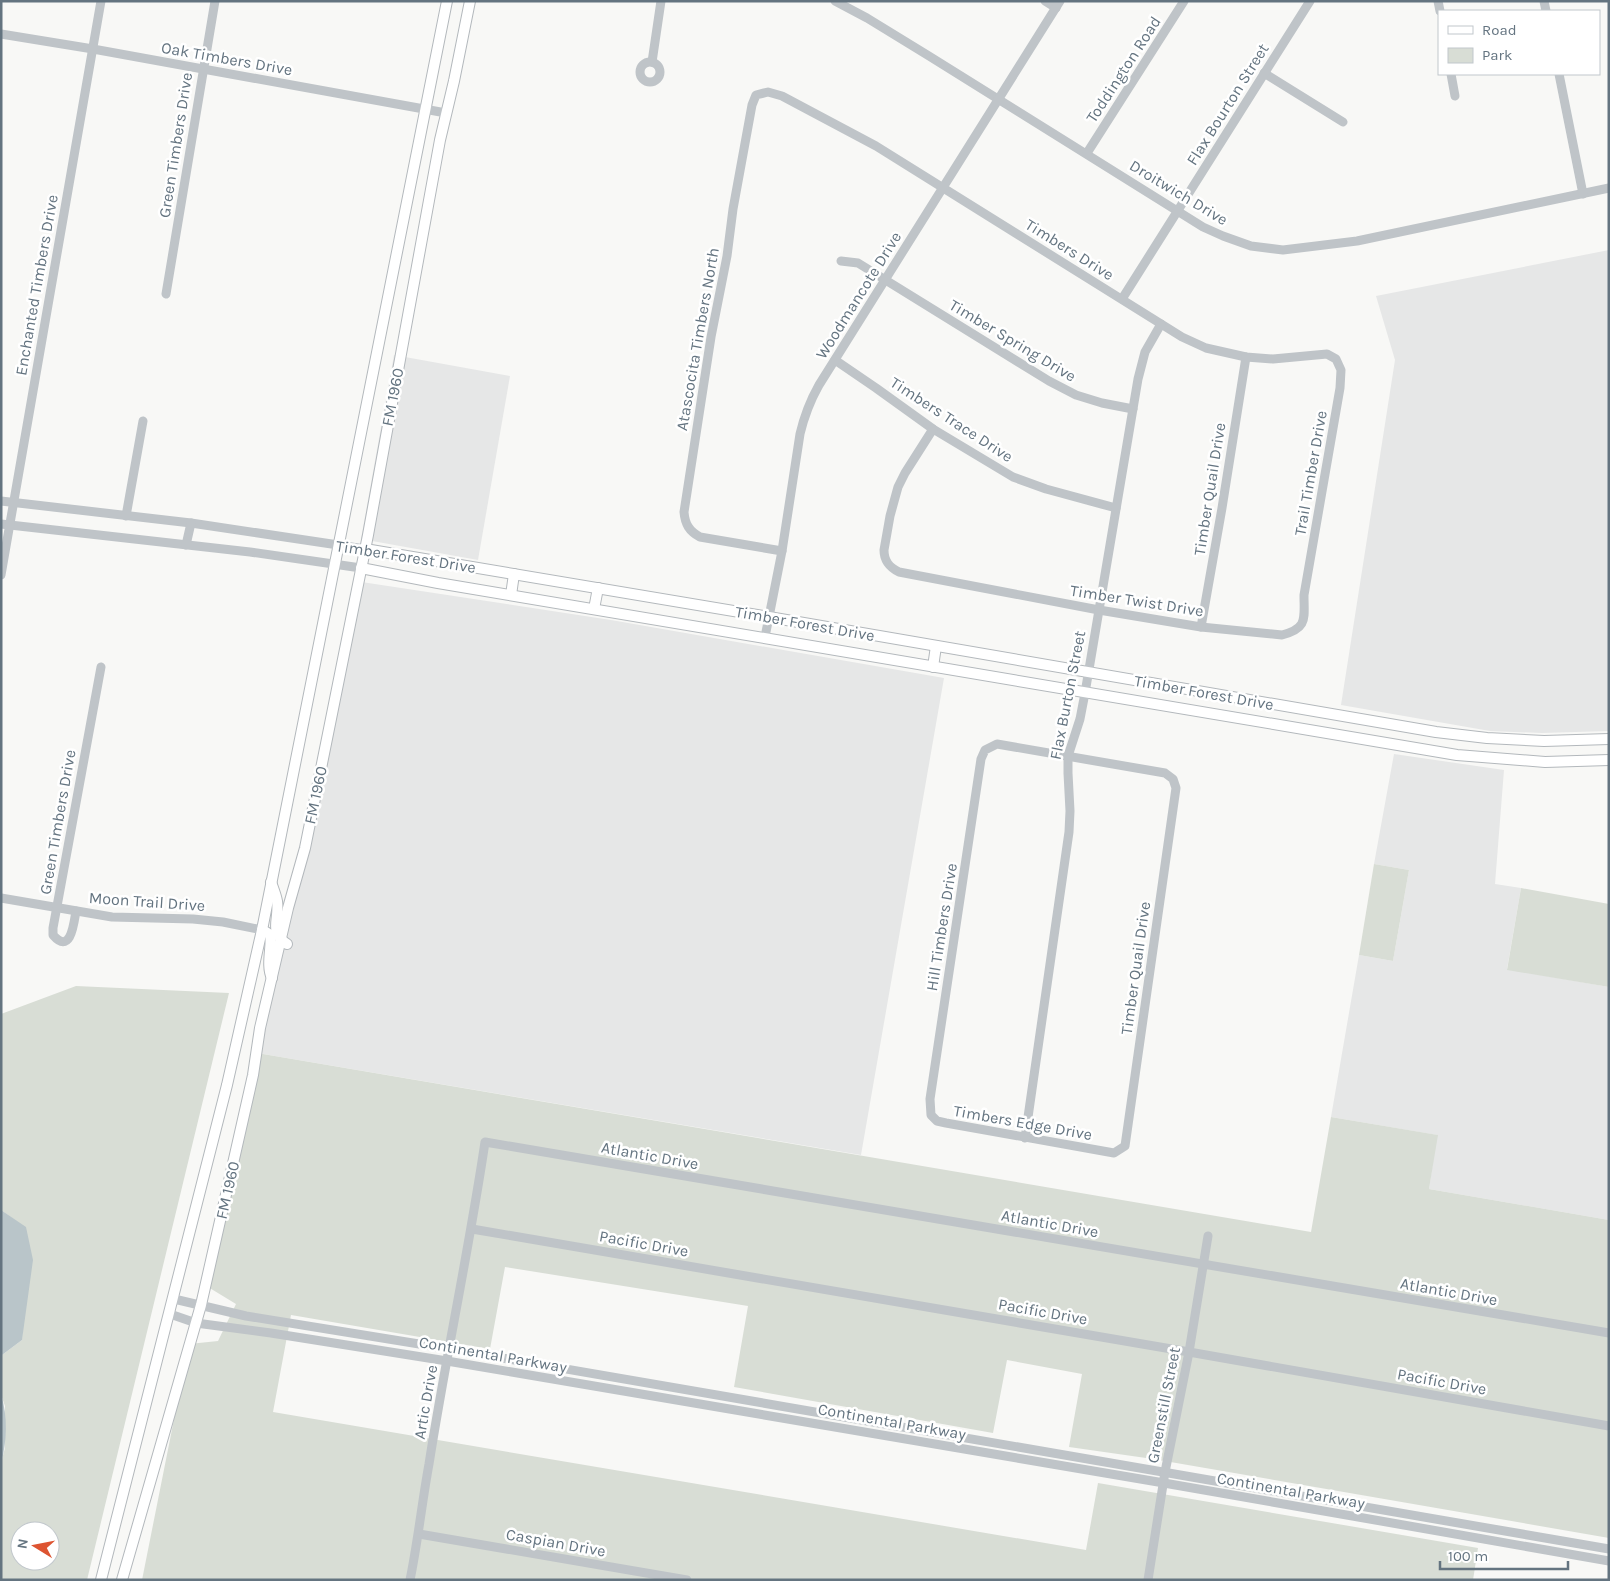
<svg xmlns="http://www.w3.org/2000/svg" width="1610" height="1581" font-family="Karla,sans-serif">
<rect width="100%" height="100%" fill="#f8f8f6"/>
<g fill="#e6e7e7">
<polygon points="1609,250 1609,731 1542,733 1490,731 1341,705 1395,360 1376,296"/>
<polygon points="394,355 510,376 478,560 361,539"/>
<polygon points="355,581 611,620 944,678 861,1155 257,1053 268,1006"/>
<polygon points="1394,754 1504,770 1495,884 1521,888 1507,969 1609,987 1609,1220 1429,1189 1437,1135 1331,1117 1359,955 1393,961 1409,870 1374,864"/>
</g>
<g fill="#d8ddd5" fill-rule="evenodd">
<polygon points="1374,864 1409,870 1393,961 1359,955"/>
<polygon points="1521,888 1609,904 1609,987 1507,970"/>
<path d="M 76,986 L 229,993 L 87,1580 L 1,1580 L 1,1463 L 5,1448 L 5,1406 L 1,1395 L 1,1359 L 2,1355 L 22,1340 L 26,1228 L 1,1210 L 1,1014 ZM 20,1531 L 50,1531 L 50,1561 L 20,1561 Z"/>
<polygon points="257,1053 1311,1232 1331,1117 1438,1135 1429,1189 1609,1220 1609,1538 1153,1459 1069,1447 1082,1374 1007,1360 993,1433 734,1387 748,1306 505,1267 490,1349 291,1315 273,1412 1086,1550 1098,1483 1478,1548 1473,1580 142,1580 189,1344 218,1341 236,1304 208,1287"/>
</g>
<g fill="#b9c5c9">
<polygon points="1,1210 26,1227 33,1260 22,1340 2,1355 1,1359"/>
<path d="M 1,1395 C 8,1416 7,1442 1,1463 Z"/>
</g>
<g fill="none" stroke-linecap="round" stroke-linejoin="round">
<g stroke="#b3b8bc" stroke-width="12">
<g id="major">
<polyline points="365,549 769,617 1436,732 1487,738 1544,741 1609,739"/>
<polyline points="361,568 438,583 1457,755 1545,762 1609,760"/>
<polyline points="511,595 514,574"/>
<polyline points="594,609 598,588"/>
<polyline points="933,667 936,646"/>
<path d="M 271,882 C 273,888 276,895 277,901 C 280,919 268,932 287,944"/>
<path d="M 262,930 C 264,931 267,932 269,934 C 274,940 265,964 272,978"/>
<polyline points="101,1580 227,1085 262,930 447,1"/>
<polyline points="122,1580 201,1305 253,1075 260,1028 288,908 305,848 368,535 440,140 454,81 470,1"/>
</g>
</g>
<g stroke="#bfc4c8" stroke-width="9">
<polyline points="835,1 867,18 929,56 1203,227 1223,236 1251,246 1283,250 1357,241 1609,188"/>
<polyline points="1045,1 1056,8"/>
<polyline points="1438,1 1440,11"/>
<polyline points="1544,1 1546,11"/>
<polyline points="1,34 93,49 446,113"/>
<polyline points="652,62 661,1"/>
<circle cx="650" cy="72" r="10"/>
<polyline points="1264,73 1343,122"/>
<polyline points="1451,74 1455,96"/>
<polyline points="1559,74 1583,194"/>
<polyline points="1087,153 1184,1"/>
<polyline points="841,261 858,263 1049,381 1076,395 1102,403 1133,409"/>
<polyline points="166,294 215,1"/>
<polyline points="1122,299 1310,1"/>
<polyline points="835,360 876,388 933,429 1013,477 1046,489 1116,508"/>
<polyline points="1,501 191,523 365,549"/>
<polyline points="126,516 143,421"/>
<polyline points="1,524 250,552 361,568"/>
<polyline points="186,545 191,523"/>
<path d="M 782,551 L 700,537 C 689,531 685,524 684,512 L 711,337 L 727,256 L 733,209 L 752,105 L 756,95 L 768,92 L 782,96 L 876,146 L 1182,337 L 1206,348 L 1246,357 L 1273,359 L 1327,354 L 1336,359 L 1341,370 L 1340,388 L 1304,595 C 1304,619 1308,628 1282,635 L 1201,627 L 1099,610 L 899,572 C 889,567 884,561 884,550 L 890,516 L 898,487 L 905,473 L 933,429"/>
<polyline points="1,575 101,1"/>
<polyline points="1201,627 1222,508 1246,357"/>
<path d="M 765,637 L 782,551 L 800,434 C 804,417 810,401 819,385 L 1060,1"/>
<polygon points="997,744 1165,773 1173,779 1176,788 1125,1146 1114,1153 946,1123 937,1121 931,1115 930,1099 981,759 985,750"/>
<polyline points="1,898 112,917 193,919 223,922 262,930"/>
<path d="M 76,911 C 74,922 71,956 53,935 L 53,928 L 101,667"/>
<polyline points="1025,1138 1069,832 1070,811 1068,773 1068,756 1080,719 1085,693 1138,379 1145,352 1161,324"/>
<polyline points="472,1229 1189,1352 1609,1426"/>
<polyline points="174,1299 246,1316 450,1349 1609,1549"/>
<polyline points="170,1314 196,1323 271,1333 447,1361 1164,1483 1609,1561"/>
<polyline points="419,1534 687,1580"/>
<path d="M 410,1580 C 418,1541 422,1502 429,1464 C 446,1356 469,1250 485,1142 L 1609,1333"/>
<polyline points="1148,1580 1165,1472 1189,1352 1208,1236"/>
</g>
<use href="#major" stroke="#fff" stroke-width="10"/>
</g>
<g text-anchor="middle" stroke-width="5" stroke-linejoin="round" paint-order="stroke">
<g font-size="16" fill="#647480" stroke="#fff">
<text transform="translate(227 58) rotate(10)" y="6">Oak Timbers Drive</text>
<text transform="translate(1123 69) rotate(-57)" y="6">Toddington Road</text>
<text transform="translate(1227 104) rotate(-58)" y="6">Flax Bourton Street</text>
<text transform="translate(175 145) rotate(-81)" y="6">Green Timbers Drive</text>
<text transform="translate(1179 192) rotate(31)" y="6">Droitwich Drive</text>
<text transform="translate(1070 249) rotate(32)" y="6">Timbers Drive</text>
<text transform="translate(36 285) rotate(-80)" y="6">Enchanted Timbers Drive</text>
<text transform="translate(858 295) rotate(-58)" y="6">Woodmancote Drive</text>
<text transform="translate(697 339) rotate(-80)" y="6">Atascocita Timbers North</text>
<text transform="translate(1013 340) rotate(31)" y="6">Timber Spring Drive</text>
<text transform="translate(392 397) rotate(-79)" y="6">FM 1960</text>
<text transform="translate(952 419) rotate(33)" y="6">Timbers Trace Drive</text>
<text transform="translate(1310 473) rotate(-80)" y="6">Trail Timber Drive</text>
<text transform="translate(1209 489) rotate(-81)" y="6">Timber Quail Drive</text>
<text transform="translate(406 556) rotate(9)" y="6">Timber Forest Drive</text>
<text transform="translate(1137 600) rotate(9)" y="6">Timber Twist Drive</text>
<text transform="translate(805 623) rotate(10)" y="6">Timber Forest Drive</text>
<text transform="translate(1204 692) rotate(10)" y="6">Timber Forest Drive</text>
<text transform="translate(1067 695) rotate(-79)" y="6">Flax Burton Street</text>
<text transform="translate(315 795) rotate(-78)" y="6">FM 1960</text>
<text transform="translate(57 822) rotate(-80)" y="6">Green Timbers Drive</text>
<text transform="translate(147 901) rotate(4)" y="6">Moon Trail Drive</text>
<text transform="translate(941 927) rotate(-81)" y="6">Hill Timbers Drive</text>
<text transform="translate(1135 968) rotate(-82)" y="6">Timber Quail Drive</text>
<text transform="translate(1023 1122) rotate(10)" y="6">Timbers Edge Drive</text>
<text transform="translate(650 1155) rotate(10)" y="6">Atlantic Drive</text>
<text transform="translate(227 1190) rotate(-77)" y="6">FM 1960</text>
<text transform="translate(1050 1223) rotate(10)" y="6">Atlantic Drive</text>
<text transform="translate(644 1243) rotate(10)" y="6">Pacific Drive</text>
<text transform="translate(1449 1291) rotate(10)" y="6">Atlantic Drive</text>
<text transform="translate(1043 1311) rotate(10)" y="6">Pacific Drive</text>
<text transform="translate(493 1354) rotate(10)" y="6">Continental Parkway</text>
<text transform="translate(1442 1381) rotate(10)" y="6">Pacific Drive</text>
<text transform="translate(425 1402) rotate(-80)" y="6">Artic Drive</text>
<text transform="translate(1163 1405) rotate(-79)" y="6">Greenstill Street</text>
<text transform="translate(892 1421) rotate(10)" y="6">Continental Parkway</text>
<text transform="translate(1291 1490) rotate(10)" y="6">Continental Parkway</text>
<text transform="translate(556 1542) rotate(10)" y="6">Caspian Drive</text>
</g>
</g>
<rect width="1610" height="1581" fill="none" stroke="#647480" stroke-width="5"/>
<rect x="1438" y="10" width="162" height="65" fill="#ffffff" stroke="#c1c7cc"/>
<rect x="1448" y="26" width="25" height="8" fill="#ffffff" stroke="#c1c7cc"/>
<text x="1482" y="35" font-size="15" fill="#647480">Road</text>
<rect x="1448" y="48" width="25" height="15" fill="#d8ddd5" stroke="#c1c7cc"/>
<text x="1482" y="60" font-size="15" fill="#647480">Park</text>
<g transform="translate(35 1546) rotate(280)"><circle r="24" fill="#ffffff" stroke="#c1c7cc"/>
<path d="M0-4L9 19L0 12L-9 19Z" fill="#dd5431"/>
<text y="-8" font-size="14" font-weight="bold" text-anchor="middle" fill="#647480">N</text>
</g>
<path d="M1440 1561v8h128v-8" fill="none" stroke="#647480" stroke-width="2.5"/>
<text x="1448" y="1561" font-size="15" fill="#647480" stroke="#ffffff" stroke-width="4" paint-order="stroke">100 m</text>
</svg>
